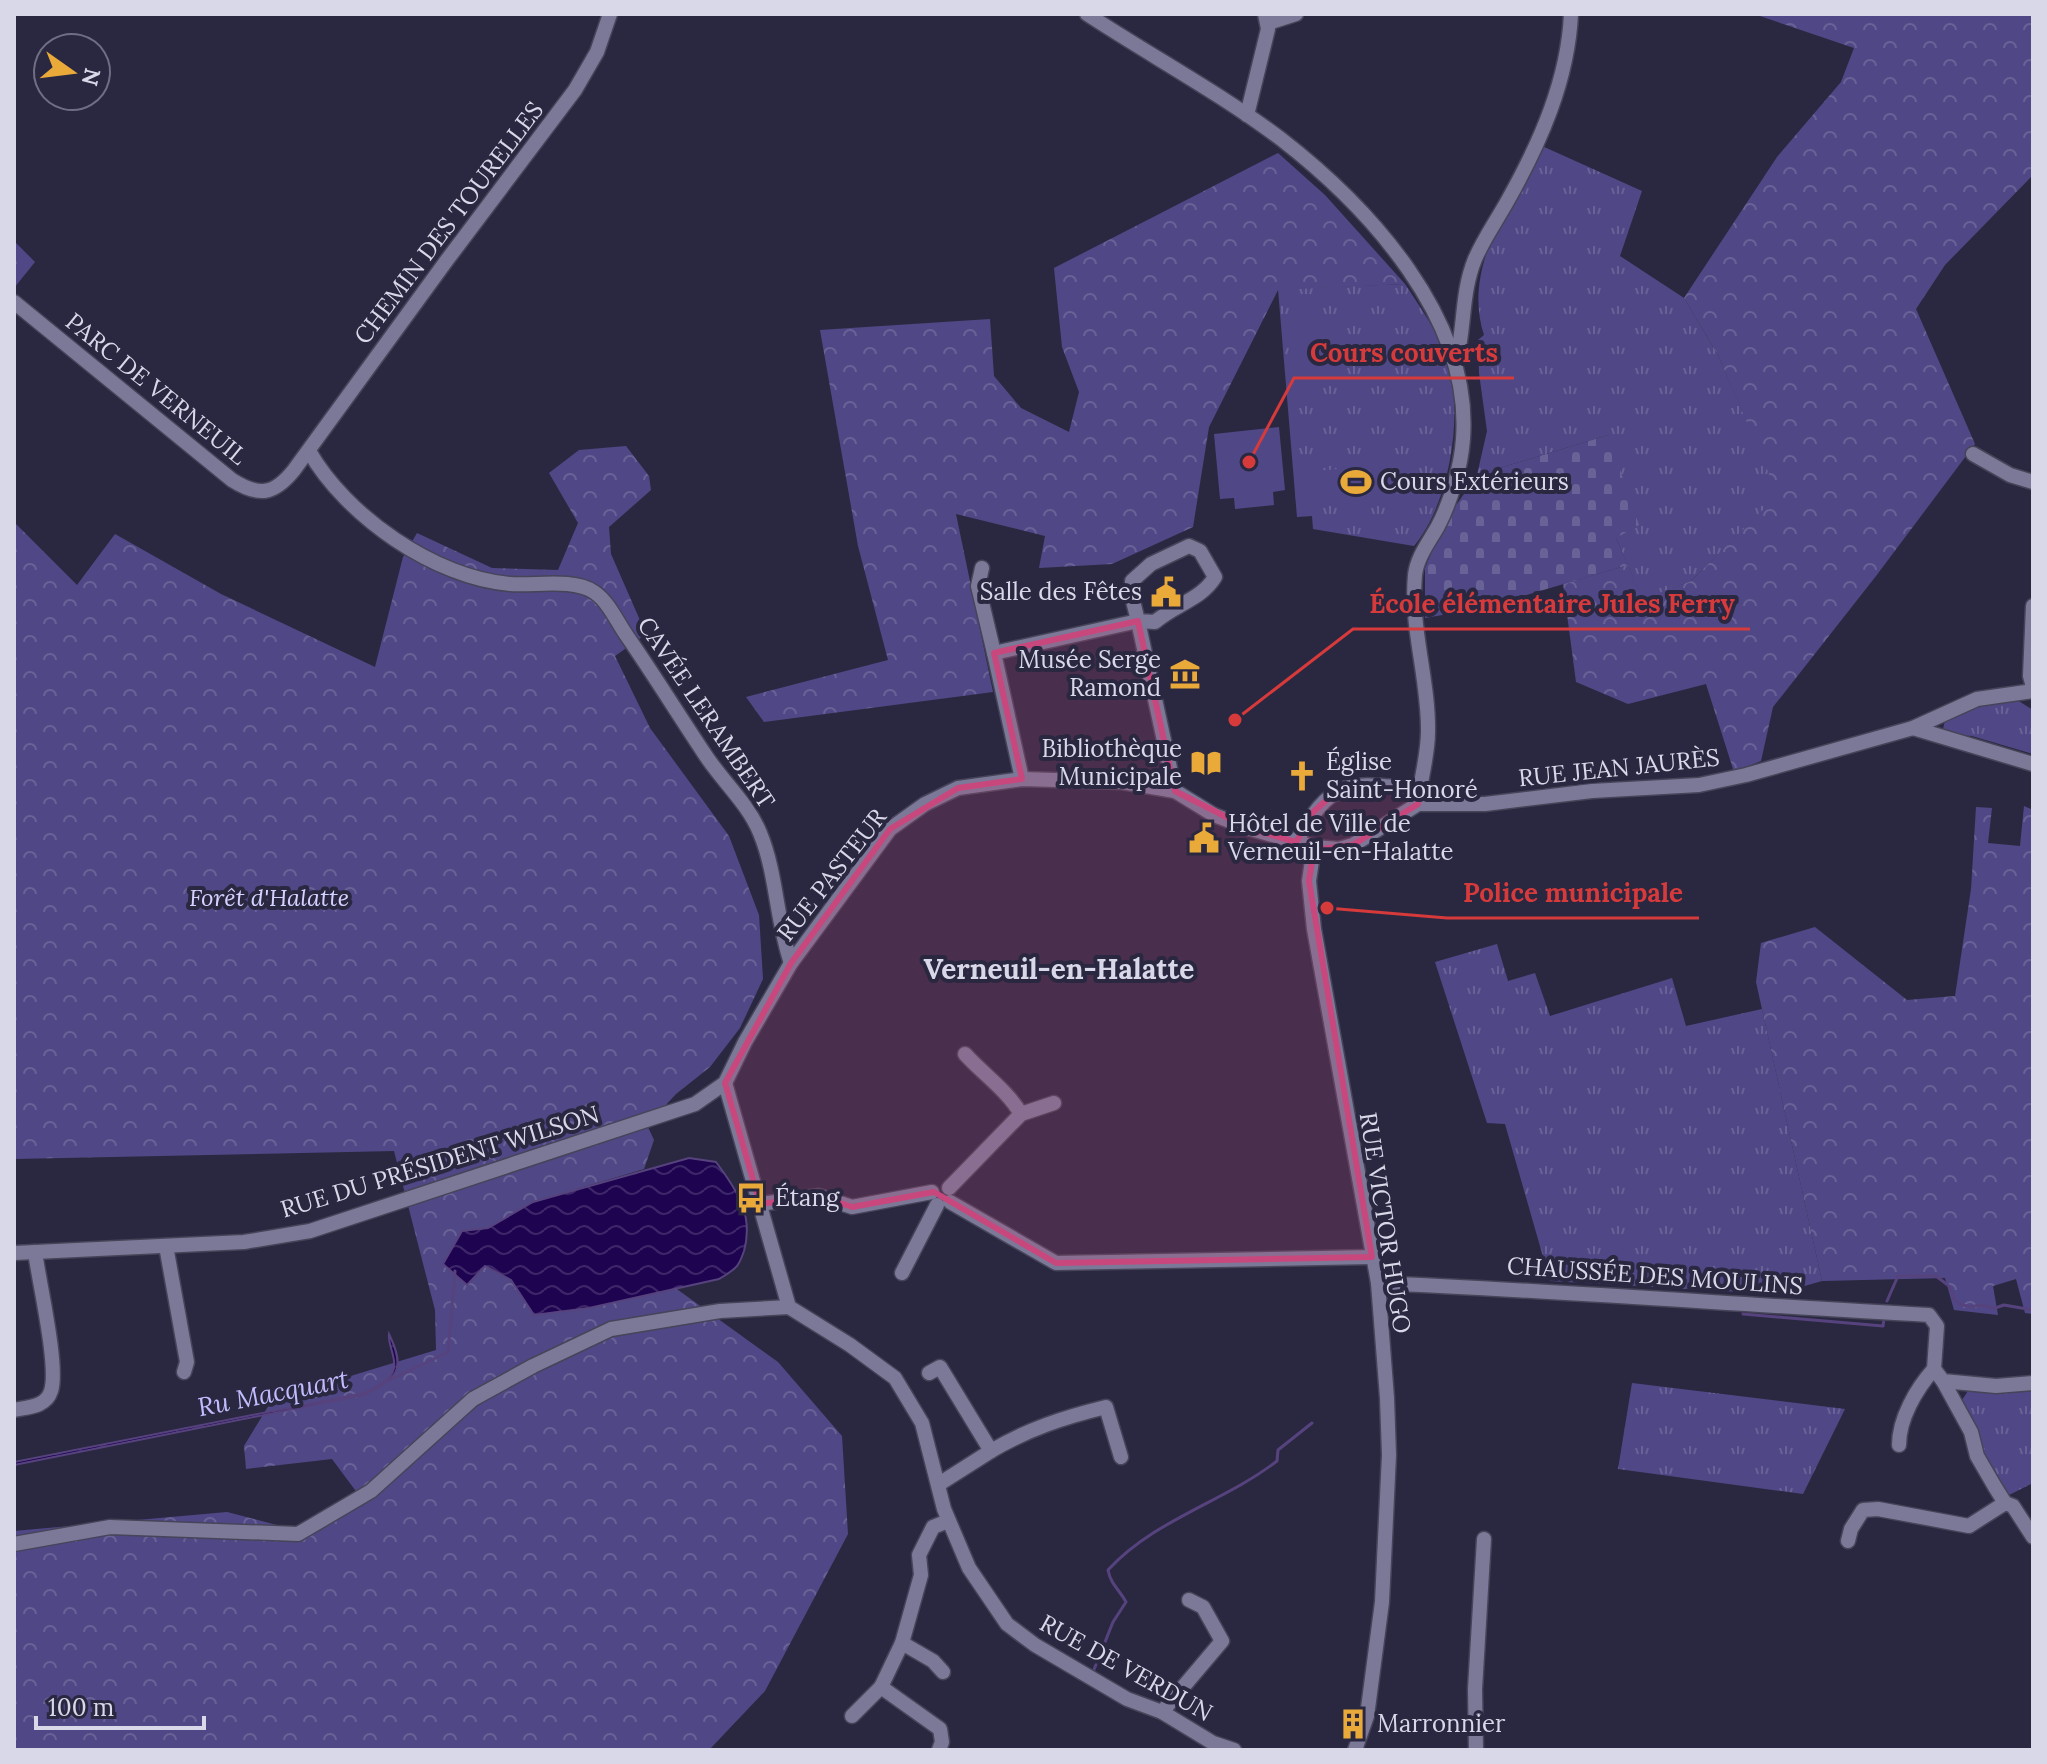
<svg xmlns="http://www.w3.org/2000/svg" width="2047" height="1764" font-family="Lora,serif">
<defs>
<pattern id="grass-tufts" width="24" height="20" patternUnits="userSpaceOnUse" patternTransform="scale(2)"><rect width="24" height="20" fill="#504886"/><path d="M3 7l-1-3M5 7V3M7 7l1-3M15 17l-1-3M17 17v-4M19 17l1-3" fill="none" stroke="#696297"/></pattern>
<pattern id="forest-crowns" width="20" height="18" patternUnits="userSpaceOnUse" patternTransform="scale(2)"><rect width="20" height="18" fill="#504886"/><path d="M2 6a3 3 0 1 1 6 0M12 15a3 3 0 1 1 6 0" fill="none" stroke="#696297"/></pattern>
<pattern id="cemetery-stones" width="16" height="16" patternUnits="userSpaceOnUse" patternTransform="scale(2)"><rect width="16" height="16" fill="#504886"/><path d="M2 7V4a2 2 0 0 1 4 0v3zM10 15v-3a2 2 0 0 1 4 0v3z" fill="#696297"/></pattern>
<pattern id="water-waves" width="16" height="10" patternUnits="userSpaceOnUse" patternTransform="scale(2)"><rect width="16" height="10" fill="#1e0350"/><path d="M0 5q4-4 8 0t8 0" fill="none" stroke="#3e2769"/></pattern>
</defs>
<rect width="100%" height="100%" fill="#2a2841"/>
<g fill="url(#grass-tufts)">
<path d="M 1542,146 L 1642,191 L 1620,256 L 1684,298 L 1718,355 L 1779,495 L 1691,581 L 1643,600 L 1616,538 L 1608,435 L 1477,475 L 1487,431 L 1479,373 L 1478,340 L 1484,335 C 1462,268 1510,202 1542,146 Z"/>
<path d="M 1405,284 C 1420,307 1436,329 1446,355 C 1465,408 1451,502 1414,546 L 1313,529 L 1312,516 L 1297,517 L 1278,289 Z"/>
<polygon points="2017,700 2033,710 2033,754 1972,736 1942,734 1945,720 1976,704"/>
<polygon points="1497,944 1508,981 1535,973 1550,1016 1672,978 1686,1026 1762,1009 1822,1281 1776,1294 1550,1281 1505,1124 1487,1123 1435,962"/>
<polygon points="1632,1383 1845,1409 1803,1494 1618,1469"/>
<polygon points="1968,1391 1990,1393 2033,1391 2033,1483 2007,1496 1980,1452 1979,1436 1960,1403"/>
</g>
<g fill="url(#forest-crowns)">
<polygon points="1754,14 2033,14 2033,117 2031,120 2033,175 1945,265 1916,309 1975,444 1876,576 1773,707 1761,761 1734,772 1706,684 1628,704 1576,682 1563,584 1628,565 1643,599 1691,581 1778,495 1718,355 1684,298 1777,157 1841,82 1854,48"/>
<polygon points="1278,153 1325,195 1405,284 1278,290 1209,427 1193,527 1112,564 1039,568 1045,536 956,514 993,692 764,722 746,697 888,660 858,546 820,330 990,319 994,376 1021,408 1069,432 1079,392 1062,347 1054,268"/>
<polygon points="14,241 35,262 14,288"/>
<polygon points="626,446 649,476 651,490 609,527 611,554 646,634 615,656 650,728 729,836 759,915 763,979 740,1028 710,1067 676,1094 647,1125 654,1140 644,1169 533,1202 488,1228 462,1231 485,1266 511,1280 534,1315 589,1308 674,1287 778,1362 842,1436 848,1534 765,1691 709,1750 14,1750 14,1531 227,1512 311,1534 358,1494 332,1459 246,1469 244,1446 272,1400 436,1350 435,1310 394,1151 14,1159 14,522 77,585 115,534 221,594 375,667 403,557 417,533 492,568 558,570 578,523 549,473 579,450"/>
<polygon points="2024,806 2033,810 2033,1314 2025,1313 2016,1279 1993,1286 1998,1315 1954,1310 1945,1278 1822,1281 1756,982 1761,943 1815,927 1907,1000 1955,996 1971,889 1976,807 1992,808 1988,843 2020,846"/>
</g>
<polygon fill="url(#cemetery-stones)" points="1608,435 1639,525 1616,538 1628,565 1482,608 1425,618 1425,568 1450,507 1457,504 1477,475"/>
<g fill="#504886">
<polygon points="1318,317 1323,380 1295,383 1290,319"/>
<polygon points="1279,427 1285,490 1273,492 1274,505 1235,509 1234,498 1220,499 1214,434"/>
<polygon points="1415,462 1417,492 1296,502 1294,473"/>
</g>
<g fill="url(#water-waves)" stroke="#56437e" stroke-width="2">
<path d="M 689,1158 L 716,1162 C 737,1190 754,1215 744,1251 C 742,1256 740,1264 735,1268 C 731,1272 724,1276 719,1279 L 589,1308 L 534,1315 L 511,1280 L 485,1266 L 467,1285 L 443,1264 L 462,1231 L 488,1228 L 533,1202 Z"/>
<path d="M 389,1334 C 407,1371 396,1379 364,1395 L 14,1465 L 14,1462 L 364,1393 C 377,1386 397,1379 394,1361 C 393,1351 388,1343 389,1334 Z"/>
</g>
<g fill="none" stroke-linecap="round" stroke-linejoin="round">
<g stroke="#56437e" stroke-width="3">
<polyline points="1887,1301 1898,1276 1936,1276 1949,1286 1954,1299 1959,1304 1971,1307 1979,1305 1995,1308 2004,1305 2033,1310"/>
<polyline points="1743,1314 1883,1326 1884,1319"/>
<polyline points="388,1381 448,1352 455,1271"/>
<path d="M 1093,1672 L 1113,1622 L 1126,1602 C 1119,1589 1111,1585 1108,1570 C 1155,1519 1224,1502 1277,1461 L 1278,1450 L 1312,1423"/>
</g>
<g stroke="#464459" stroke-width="17">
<g id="minor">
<path d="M 1087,14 C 1151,56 1220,93 1281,139 C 1370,208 1472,319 1463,439 C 1461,467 1451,501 1438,526 C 1429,542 1417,557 1415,575 C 1410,628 1429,680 1428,732 C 1428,756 1420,781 1418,804"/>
<polyline points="1268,23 1296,14"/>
<polyline points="1247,115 1268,29 1265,14"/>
<path d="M 14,302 L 232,480 C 259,497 274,495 294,470 L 447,260 L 575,90 L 597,52 L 610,14"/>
<path d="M 1456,362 C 1465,328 1461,293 1475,259 C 1484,238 1497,220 1508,200 C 1540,143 1568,80 1571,14"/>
<path d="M 309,451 C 346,516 435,578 510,584 C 535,586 573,578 594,592 C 609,602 617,622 627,636 C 654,675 678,714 704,753 C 721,780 748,803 760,833 C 777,874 776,920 791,963"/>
<polyline points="1973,454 2010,475 2033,482"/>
<path d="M 1189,546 L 1200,551 L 1215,577 C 1202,599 1174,605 1155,622 L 1138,621 L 1132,597 L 1132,581 L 1151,564 Z"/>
<polyline points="982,568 978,586 994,653 1138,621 1175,791"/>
<polyline points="2033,606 2030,676 2033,687"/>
<polyline points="994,653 1022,779"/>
<polyline points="1913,728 2033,764"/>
<path d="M 1296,842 C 1334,775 1349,783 1419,789"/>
<polyline points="1314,847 1309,881 1314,929 1378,1283 1387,1398 1389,1455 1382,1602 1367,1716 1355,1750"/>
<path d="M 965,1054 C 983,1074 1007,1090 1021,1114"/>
<polyline points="725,1083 789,1307 850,1345 895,1378 922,1423 944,1509 969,1568 1007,1624 1035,1645 1127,1699 1162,1712 1213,1743 1234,1750"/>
<polyline points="949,1188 1021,1114 1054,1103"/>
<polyline points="950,1202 1056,1263 1372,1257"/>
<polyline points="760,1204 819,1196 852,1207 932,1192"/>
<polyline points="166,1246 187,1362 184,1372"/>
<polyline points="14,1253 244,1242 310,1231 695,1104 725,1083 745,1042 791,963 890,829 925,804 958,788 1022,779 1122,782 1175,791 1214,815 1248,828 1314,847 1339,849 1353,845 1418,804 1485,804 1592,791 1699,785 1746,775 1913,728 1977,699 2033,691"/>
<polyline points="902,1273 937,1205"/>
<path d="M 1378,1283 C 1562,1291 1745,1305 1929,1315 L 1937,1326 L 1934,1369 L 1943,1381 L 1996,1386 L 2033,1383"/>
<polyline points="929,1373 940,1367 991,1451 939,1484"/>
<polyline points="1943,1381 1971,1432 1977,1456 1995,1487 2005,1503 2013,1506 2033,1537"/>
<path d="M 14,1410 C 28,1407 46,1407 51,1391 C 59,1367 39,1282 35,1252"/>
<path d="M 1899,1445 C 1899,1419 1916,1389 1934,1369"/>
<path d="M 991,1451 C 1028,1429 1065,1417 1106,1407 L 1121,1457"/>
<polyline points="1848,1541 1851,1529 1863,1510 1878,1509 1969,1526 2005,1503"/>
<polyline points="14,1544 110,1527 298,1534 371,1491 473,1399 533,1366 611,1329 720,1311 789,1307"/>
<polyline points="902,1643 933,1661 943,1672"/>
<polyline points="1162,1712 1222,1641 1203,1607 1189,1600"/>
<polyline points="852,1716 881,1687"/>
<polyline points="939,1750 942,1742 940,1729 881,1687 902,1643 921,1575 919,1555 933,1527 948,1521"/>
<polyline points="1476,1750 1475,1689 1484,1539"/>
</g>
</g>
<use href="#minor" stroke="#7b7997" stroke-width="14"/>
</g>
<path fill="#c8487e" fill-opacity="0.2" stroke="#c8487e" stroke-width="6" stroke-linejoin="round" d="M 1138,621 L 1175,791 L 1248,828 L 1296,842 L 1312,813 L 1341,787 L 1419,789 L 1418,804 L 1353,845 L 1314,850 L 1309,881 L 1372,1257 L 1056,1263 L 934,1192 L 852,1207 L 819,1196 L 760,1204 L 725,1083 L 791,963 L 890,829 L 958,788 L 1022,779 L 994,653 Z"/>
<defs>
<g id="stadium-bare" transform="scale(2.4)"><path d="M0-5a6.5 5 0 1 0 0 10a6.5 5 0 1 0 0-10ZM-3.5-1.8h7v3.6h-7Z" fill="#eaaa39" stroke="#2a2841" stroke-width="2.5" paint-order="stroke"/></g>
<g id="civic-bare" transform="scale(2.4)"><path d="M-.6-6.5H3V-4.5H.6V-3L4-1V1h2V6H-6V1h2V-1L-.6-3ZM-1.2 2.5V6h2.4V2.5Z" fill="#eaaa39" stroke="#2a2841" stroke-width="2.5" paint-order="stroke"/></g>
<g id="museum-bare" transform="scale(2.4)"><path d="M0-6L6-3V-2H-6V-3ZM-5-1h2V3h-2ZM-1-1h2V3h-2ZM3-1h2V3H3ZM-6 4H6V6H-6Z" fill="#eaaa39" stroke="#2a2841" stroke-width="2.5" paint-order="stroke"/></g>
<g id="library-bare" transform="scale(2.4)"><path d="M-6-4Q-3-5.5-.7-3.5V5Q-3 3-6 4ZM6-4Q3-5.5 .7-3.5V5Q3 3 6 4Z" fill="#eaaa39" stroke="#2a2841" stroke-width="2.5" paint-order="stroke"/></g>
<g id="church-bare" transform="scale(2.4)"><path d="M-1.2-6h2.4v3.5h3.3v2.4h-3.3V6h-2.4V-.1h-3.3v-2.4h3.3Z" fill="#eaaa39" stroke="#2a2841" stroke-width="2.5" paint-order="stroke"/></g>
<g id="bus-bare" transform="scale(2.4)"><path d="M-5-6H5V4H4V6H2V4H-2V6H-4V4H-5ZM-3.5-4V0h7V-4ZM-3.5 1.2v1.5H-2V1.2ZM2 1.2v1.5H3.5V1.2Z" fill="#eaaa39" stroke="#2a2841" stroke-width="2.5" paint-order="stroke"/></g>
<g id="building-bare" transform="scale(2.4)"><path d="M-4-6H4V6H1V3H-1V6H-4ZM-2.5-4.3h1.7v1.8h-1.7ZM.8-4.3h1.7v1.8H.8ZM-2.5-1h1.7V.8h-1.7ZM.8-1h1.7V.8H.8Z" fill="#eaaa39" stroke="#2a2841" stroke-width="2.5" paint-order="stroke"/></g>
</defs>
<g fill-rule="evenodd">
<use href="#stadium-bare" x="1356" y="482"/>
<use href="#civic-bare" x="1166" y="592"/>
<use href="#museum-bare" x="1185" y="674"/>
<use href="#library-bare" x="1206" y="763"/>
<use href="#church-bare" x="1302" y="776"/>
<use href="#civic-bare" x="1204" y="838"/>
<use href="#bus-bare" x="751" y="1198"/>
<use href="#building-bare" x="1353" y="1724"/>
</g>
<g text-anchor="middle" stroke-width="8" stroke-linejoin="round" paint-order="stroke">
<g font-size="24" fill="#d9d8e9" stroke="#2a2841">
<text transform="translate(449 223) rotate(-53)" y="8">CHEMIN DES TOURELLES</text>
<text transform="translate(156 389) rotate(39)" y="8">PARC DE VERNEUIL</text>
<text transform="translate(706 713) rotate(56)" y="8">CAVÉE LERAMBERT</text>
<text transform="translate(1619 768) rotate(-6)" y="8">RUE JEAN JAURÈS</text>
<text transform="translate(832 875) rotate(-52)" y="8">RUE PASTEUR</text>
<text transform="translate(440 1162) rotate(-17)" y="8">RUE DU PRÉSIDENT WILSON</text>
<text transform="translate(1385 1223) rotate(81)" y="8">RUE VICTOR HUGO</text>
<text transform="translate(1655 1276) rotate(4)" y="8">CHAUSSÉE DES MOULINS</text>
<text transform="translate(1126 1668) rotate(29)" y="8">RUE DE VERDUN</text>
</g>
<g font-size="24" fill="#d9d8e9" stroke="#2a2841" text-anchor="start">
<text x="1380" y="490">Cours Extérieurs</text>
<text x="1142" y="600" text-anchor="end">Salle des Fêtes</text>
<text x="1161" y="668" text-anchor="end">Musée Serge<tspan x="1161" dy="28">Ramond</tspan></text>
<text x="1182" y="757" text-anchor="end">Bibliothèque<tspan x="1182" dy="28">Municipale</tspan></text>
<text x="1326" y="770">Église<tspan x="1326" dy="28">Saint-Honoré</tspan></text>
<text x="1228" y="832">Hôtel de Ville de<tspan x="1228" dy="28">Verneuil-en-Halatte</tspan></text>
<text x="775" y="1206">Étang</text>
<text x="1377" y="1732">Marronnier</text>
</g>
<g font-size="24" font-style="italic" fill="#d4d2ff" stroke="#2a2841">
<text x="269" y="906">Forêt d'Halatte</text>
</g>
<g font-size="26" font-style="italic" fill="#c0bcfd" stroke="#2a2841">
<text transform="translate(273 1393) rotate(-11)" y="9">Ru Macquart</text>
</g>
<g font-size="28" font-weight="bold" fill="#d9d8e9" stroke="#2a2841">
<text x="1059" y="979">Verneuil-en-Halatte</text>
</g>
</g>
<path fill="none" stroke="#d63a3b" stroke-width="3" d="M1249 462L1294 378H1514M1235 720L1353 629H1750M1327 908L1447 918H1699"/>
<g fill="#d63a3b" stroke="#2a2841" stroke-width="3">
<circle cx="1249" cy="462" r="8"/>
<circle cx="1235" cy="720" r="8"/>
<circle cx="1327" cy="908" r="8"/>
</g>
<g font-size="26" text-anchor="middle" font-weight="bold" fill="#d63a3b" stroke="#2a2841" stroke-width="8" stroke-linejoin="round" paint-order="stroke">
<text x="1404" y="362">Cours couverts</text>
<text x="1552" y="613">École élémentaire Jules Ferry</text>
<text x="1573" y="902">Police municipale</text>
</g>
<rect width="2047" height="1764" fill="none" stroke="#d9d8e9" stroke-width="32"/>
<g transform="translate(72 72) rotate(104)"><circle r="38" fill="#2a2841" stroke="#706e84" stroke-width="2"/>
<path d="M0-6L14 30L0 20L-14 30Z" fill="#eaaa39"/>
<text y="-12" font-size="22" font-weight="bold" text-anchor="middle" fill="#d9d8e9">N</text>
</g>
<path d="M36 1716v12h168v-12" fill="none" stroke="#d9d8e9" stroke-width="4"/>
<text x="48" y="1716" font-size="24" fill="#d9d8e9" stroke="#2a2841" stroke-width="6" paint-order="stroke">100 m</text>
</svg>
